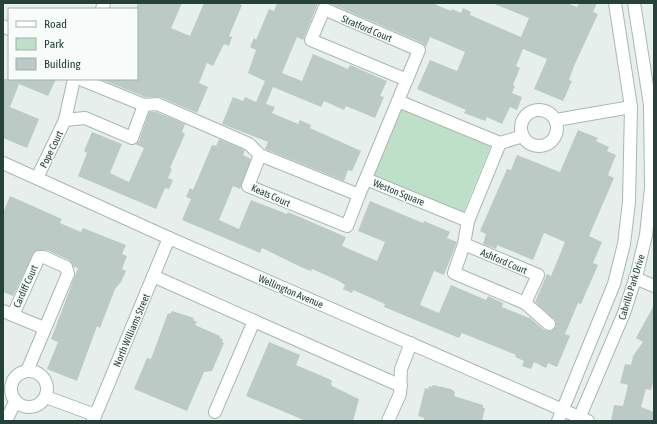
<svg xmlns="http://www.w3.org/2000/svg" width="657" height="424" font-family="'Asap Condensed',sans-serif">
<rect width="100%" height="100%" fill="#e6efeb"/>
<polygon fill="#bfe0c8" points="400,105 492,143 463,213 370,176"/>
<g fill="#bbcac4">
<polygon points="137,3 182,3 171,28 190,36 204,3 237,3 242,5 229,36 232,37 229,46 224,44 213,66 207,63 199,83 208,87 197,113 160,97 145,97 100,79 137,79"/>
<polygon points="277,3 318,3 303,40 297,37 282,73 302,81 313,54 348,69 350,65 387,81 380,96 384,97 375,118 346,106 344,110 324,101 321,107 273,87 266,104 275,107 272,113 298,124 300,120 311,125 310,128 361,151 352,171 348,170 344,181 265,149 268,142 222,124 233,97 243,101 245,97 256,102 265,81 248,73 256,50 250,47 254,38 256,40 269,9 274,11"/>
<polygon points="329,3 432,3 451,11 452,9 461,13 463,8 471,12 470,15 521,37 529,18 492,3 567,3 577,7 579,3 597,3 593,12 598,14 574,66 569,80 572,81 563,101 534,89 547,59 523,49 516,66 520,68 513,85 515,86 512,93 522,97 517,110 510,107 502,124 487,117 485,121 464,113 466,110 417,89 430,60 457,71 465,52 430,37 426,47 422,43"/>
<polygon points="3,79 56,79 48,96 19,84 10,107 39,119 27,148 3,138"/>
<polygon points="149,112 156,112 185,124 182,132 185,134 170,168 172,169 168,178 173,180 169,189 165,188 156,209 78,176 87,153 84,151 92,132 122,144 110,173 129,182 144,148 135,144 139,141"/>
<polygon points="578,130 598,138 596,141 609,147 607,151 616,155 608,175 614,178 589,236 602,242 593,263 598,265 581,304 578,303 565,334 570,336 557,367 548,363 546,368 534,362 531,369 522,366 524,361 515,357 516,355 462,333 459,338 384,307 385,304 353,290 352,293 343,289 345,285 337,280 312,269 311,271 301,267 262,248 260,253 182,220 191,199 186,197 190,188 193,190 212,145 216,146 219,139 245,150 243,155 251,159 240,189 233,186 219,220 239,229 251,200 287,214 288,212 346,237 342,246 377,261 385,242 358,231 370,201 423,223 424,221 450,232 447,238 457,242 444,275 434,271 420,305 439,313 451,285 486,300 488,296 503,303 502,307 529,318 529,317 544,330 551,331 556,326 556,321 535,302 547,274 551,276 565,242 544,233 533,260 497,245 496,249 483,244 486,234 480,231 507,169 511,170 517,155 560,172"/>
<polygon points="10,196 62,219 60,223 81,232 83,228 126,245 122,254 127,256 122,269 126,271 121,282 115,289 100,328 97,326 77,381 47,369 58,342 51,339 78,268 74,267 69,260 47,250 35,251 13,296 3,292 3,213"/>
<polygon points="654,305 654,378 651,390 646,389 641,407 654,412 654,421 611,421 614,405 623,406 628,385 620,383 625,364 631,365 633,356 643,342 636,338"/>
<polygon points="172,311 194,318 193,320 197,322 195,325 220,336 220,338 223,339 222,342 224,343 212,371 204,372 187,411 134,389 147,358 151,359 168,313 170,314"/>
<polygon points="269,342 300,355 296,365 329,379 332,381 331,384 332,386 359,399 353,421 306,421 246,396"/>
<polygon points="433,385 451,389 455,392 454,396 483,405 483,408 485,408 482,421 424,421 424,418 418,416 425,388 428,389 429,386 432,387"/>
</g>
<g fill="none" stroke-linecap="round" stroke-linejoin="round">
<g stroke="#a8b8b2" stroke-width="14">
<g id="minor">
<polyline points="102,9 104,3"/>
<polyline points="324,9 419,50 359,195"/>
<polyline points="324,9 311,40 407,80"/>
<polyline points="3,26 9,29"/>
<polyline points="398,101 500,143 523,136"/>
<polyline points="144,105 157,104 249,144 260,155 359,195 347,226 248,186 260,155"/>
<circle cx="539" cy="128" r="18"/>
<polyline points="65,120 85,118 132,138 144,105 80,79"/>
<polyline points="556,120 631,107"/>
<polyline points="500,143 468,221 464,244 454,273 525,303 549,324"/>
<polyline points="3,163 169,238 588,421"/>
<polyline points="37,178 65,120 74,79"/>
<polyline points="366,179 468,221"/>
<polyline points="464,244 538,275 525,303"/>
<polyline points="153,276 254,321"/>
<polyline points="635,278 654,286"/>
<polyline points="3,311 44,328"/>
<polyline points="13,315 39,257 44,257 66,267 68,274 27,371"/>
<circle cx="29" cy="389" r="18"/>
<polyline points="46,397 95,415"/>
<polyline points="215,412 254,321 401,386"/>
<polyline points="6,421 15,402"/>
<polyline points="93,421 169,238"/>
<polyline points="388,421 400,394 401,369 411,343"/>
<polyline points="558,421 614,284 624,244 629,202 631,107 615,3"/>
<polyline points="578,421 624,313 637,273 646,235 651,188 650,105 634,3"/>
</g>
</g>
<use href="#minor" stroke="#fff" stroke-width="12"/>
</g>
<g text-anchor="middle" stroke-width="3" stroke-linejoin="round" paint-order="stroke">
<g font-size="10" fill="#24423a" stroke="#f7fbf9">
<text transform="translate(367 28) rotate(23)" y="4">Stratford Court</text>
<text transform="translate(51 149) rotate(-64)" y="4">Pope Court</text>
<text transform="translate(399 192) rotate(22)" y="4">Weston Square</text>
<text transform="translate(271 195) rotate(24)" y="4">Keats Court</text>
<text transform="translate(504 261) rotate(23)" y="4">Ashford Court</text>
<text transform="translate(25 286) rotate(-66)" y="4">Cardiff Court</text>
<text transform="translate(631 287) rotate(-73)" y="4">Cabrillo Park Drive</text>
<text transform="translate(291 291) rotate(23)" y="4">Wellington Avenue</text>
<text transform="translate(131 330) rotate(-67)" y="4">North Williams Street</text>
</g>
</g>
<rect width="657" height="424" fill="none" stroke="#24423a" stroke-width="8"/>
<rect x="8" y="8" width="130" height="72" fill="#f7fbf9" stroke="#a3b1ad"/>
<rect x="16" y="21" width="20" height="6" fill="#ffffff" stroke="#a3b1ad"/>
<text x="44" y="28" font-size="12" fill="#24423a">Road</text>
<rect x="16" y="38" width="20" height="12" fill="#bfe0c8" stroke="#a3b1ad"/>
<text x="44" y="48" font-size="12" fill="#24423a">Park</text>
<rect x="16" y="58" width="20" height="12" fill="#bbcac4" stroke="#a3b1ad"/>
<text x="44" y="68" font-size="12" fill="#24423a">Building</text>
</svg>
